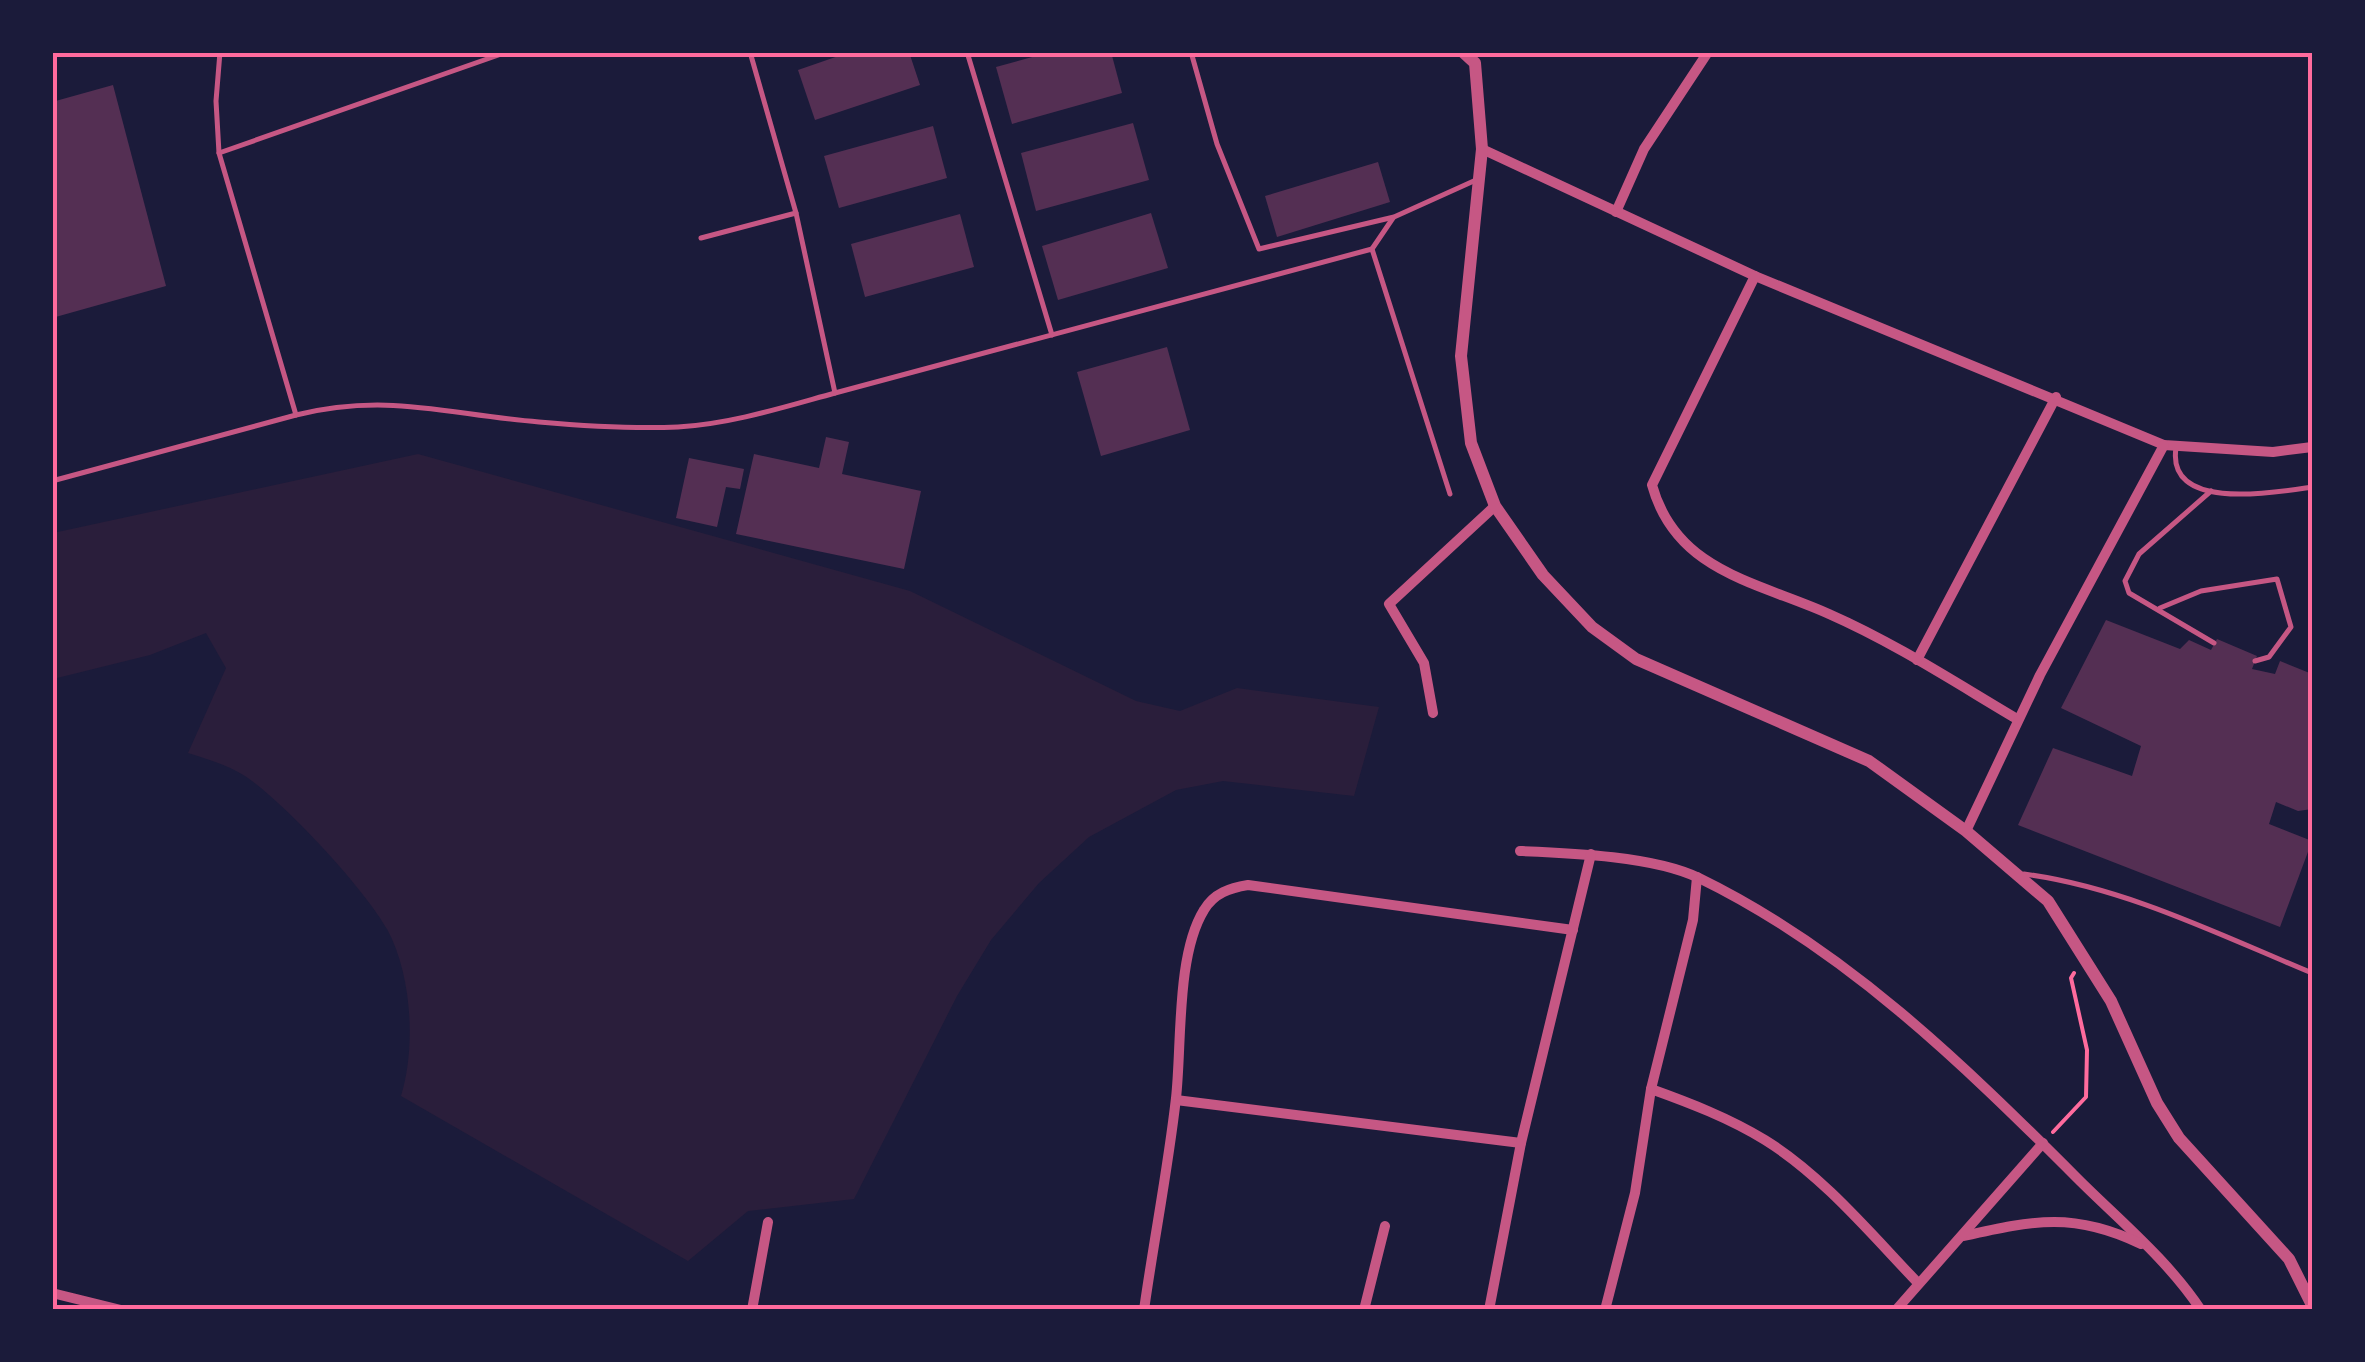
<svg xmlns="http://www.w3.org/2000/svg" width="2365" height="1362" font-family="Rubik,sans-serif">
<rect width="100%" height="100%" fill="#1b1b3a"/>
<path fill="#2a1e3b" d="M 418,454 L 910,591 L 1136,701 L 1180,711 L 1237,688 L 1379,707 L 1354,796 L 1223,781 L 1176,790 L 1089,837 L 1039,883 L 991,940 L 957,996 L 854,1199 L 748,1211 L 688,1261 L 401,1096 C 416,1047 412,975 387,929 C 365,889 283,801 245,776 C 228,765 207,759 188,753 L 226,668 L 206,633 L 150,655 L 53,679 L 53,533 Z"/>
<g fill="#542f53">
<polygon points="850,52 909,52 920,85 815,120 798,70"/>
<polygon points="1050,52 1111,52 1122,93 1012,124 996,67"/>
<polygon points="113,85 166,286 52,318 52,102"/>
<polygon points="1133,123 1149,180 1036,211 1021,153"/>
<polygon points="933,126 947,178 839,208 824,156"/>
<polygon points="1378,162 1390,202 1277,237 1265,196"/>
<polygon points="1151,213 1168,268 1058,300 1042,246"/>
<polygon points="960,214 974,267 865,297 851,244"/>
<polygon points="1167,347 1190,430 1101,456 1077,372"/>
<polygon points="826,437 849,442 842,474 921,491 904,569 736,534 754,454 819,468"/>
<polygon points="689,458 744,469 740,489 726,487 717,527 676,518"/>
<polygon points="2106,620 2180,649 2189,640 2211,650 2217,639 2257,656 2252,669 2275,674 2280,661 2312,674 2312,809 2298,811 2276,802 2269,824 2312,841 2280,927 2018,825 2053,748 2132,776 2141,746 2061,708"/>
</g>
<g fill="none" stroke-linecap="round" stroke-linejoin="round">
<polyline stroke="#ff6b9d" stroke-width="4" points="2053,1132 2086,1097 2087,1050 2071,978 2074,973"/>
<g stroke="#c65784" stroke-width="5">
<path d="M 220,52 L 216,101 L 219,153 L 296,415 C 389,392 449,415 539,422 C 584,426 632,429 678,427 C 731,424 784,407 835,393 L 796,213 L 750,52"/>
<polyline points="967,52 1052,335"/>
<polyline points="1191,52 1217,144 1259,249 1394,217 1476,180"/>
<polyline points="219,153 507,52"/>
<polyline points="701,238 796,213"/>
<polyline points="1372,249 1393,218"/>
<polyline points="835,393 1372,249 1450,494"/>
<path d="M 2176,448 C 2166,513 2278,492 2312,487"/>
<polyline points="52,481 296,415"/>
<polyline points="2211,491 2139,554 2125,581 2129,593 2214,643"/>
<polyline points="2160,608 2201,591 2277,579 2291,627 2269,657 2255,661"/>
<path d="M 2024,874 C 2124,887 2220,935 2312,973"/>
</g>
<g stroke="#c65784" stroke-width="10">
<polyline points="1482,149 1755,276 2164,445 2273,452 2312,447"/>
<polyline points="1616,212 1644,149 1708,52"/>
<path d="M 1755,276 L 1652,485 C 1676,572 1758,582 1829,614 C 1895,643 1956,683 2017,719"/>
<polyline points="1917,660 2056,397"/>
<polyline points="1433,713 1424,663 1389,604 1495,506"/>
<polyline points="1966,831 2040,675 2164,445"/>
<path d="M 1520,851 C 1570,853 1654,856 1699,878 C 1845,949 1963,1064 2077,1178 C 2119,1220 2167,1259 2201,1310"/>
<path d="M 1651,1089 C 1690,1103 1729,1118 1765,1140 C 1823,1176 1871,1234 1918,1283"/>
<polyline points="1176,1100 1521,1143"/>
<path d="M 1964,1236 C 2034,1220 2075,1212 2141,1244"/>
<polyline points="52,1293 121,1310"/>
<polyline points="752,1310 768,1222"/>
<path d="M 1144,1310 C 1154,1239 1168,1169 1176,1098 C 1182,1045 1176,955 1204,910 C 1214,893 1230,888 1248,885 L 1573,930"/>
<polyline points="1364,1310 1385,1226"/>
<polyline points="1489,1310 1521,1143 1591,854"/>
<polyline points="1605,1310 1635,1193 1651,1089 1693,920 1697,877"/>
<polyline points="1896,1310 2043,1143"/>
</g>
<polyline stroke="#c65784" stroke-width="12" points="1463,52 1475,63 1482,149 1461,356 1471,443 1495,506 1543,575 1592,627 1636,659 1869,761 1966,831 2048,901 2111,1001 2157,1103 2179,1138 2289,1259 2312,1305"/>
</g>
<rect width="2365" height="1362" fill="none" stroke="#1b1b3a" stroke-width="110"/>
<rect x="55" y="55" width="2255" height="1252" fill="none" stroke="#ff6b9d" stroke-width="4"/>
</svg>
